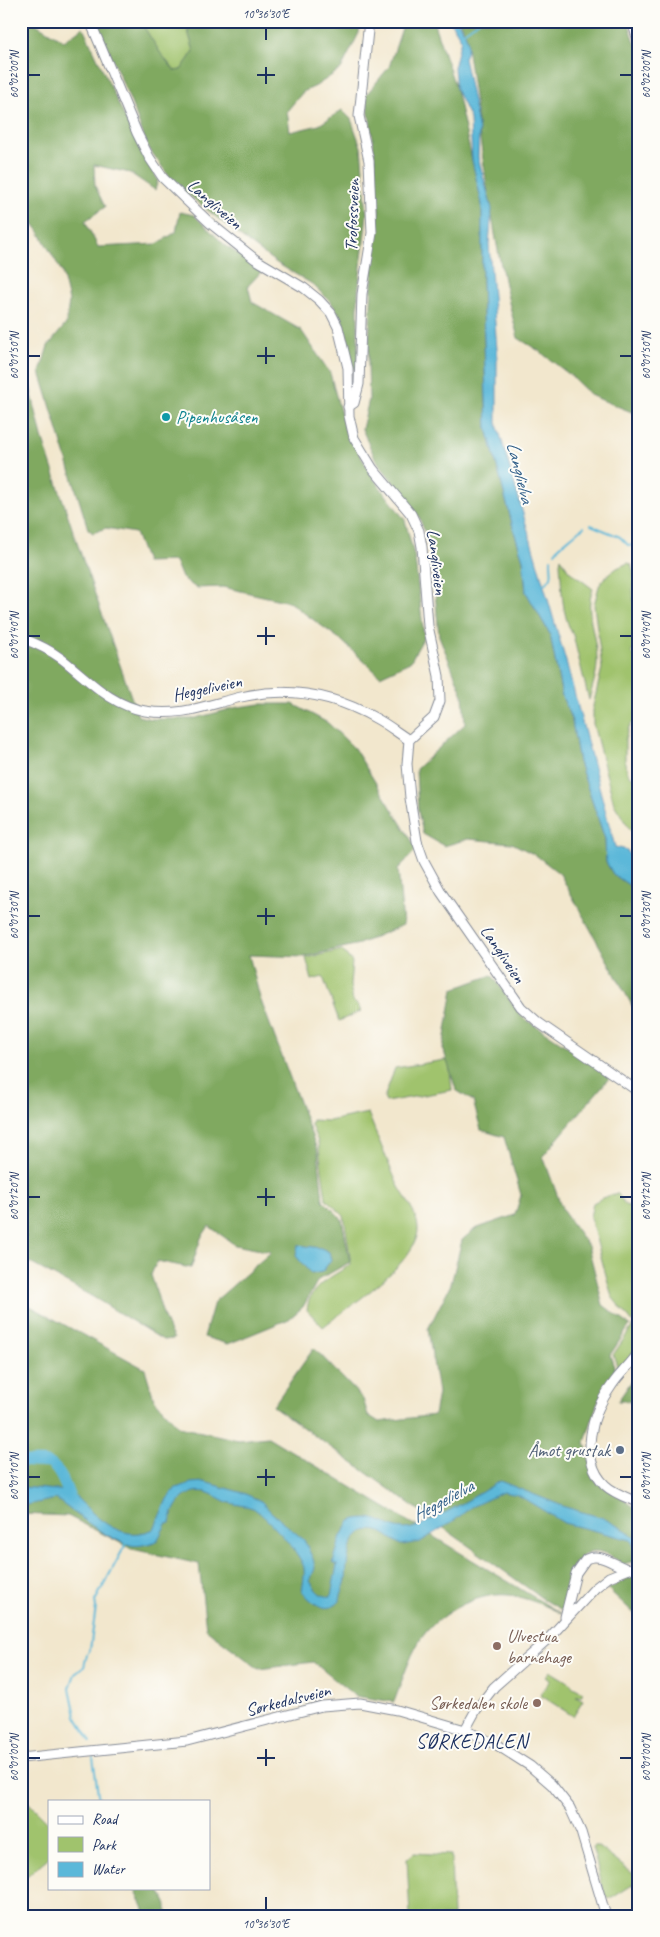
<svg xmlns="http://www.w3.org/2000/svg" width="660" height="1937" font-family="Caveat,sans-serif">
<rect width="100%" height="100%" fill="#fdfcf7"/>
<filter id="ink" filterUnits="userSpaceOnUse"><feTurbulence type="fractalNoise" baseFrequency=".02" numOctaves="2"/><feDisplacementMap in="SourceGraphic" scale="10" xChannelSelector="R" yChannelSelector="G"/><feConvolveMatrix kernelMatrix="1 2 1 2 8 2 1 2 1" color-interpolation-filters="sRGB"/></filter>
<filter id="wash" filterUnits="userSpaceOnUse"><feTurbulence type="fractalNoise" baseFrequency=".0096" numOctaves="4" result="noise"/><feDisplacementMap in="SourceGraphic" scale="20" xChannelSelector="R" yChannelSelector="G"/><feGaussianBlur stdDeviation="1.12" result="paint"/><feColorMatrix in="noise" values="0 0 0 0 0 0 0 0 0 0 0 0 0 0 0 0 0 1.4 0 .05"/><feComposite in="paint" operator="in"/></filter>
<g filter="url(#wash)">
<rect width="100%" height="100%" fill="#f2e7cd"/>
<g fill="#a0c36d" stroke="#5e7966">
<polygon points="140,21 185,21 194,51 181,70 174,71 161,54"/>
<path d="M 561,558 L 569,571 L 593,589 C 584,609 596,636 597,658 C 598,672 592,687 589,700 L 573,635 C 561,614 562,587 560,563 Z"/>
<polygon points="628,563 631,564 634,573 633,589 634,610 639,622 639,646 631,652 639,661 639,701 635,720 629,727 625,739 625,764 629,775 639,781 639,835 631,831 614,804 593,724 593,706 602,668 594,605 599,586 604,578 617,568"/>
<polygon points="342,950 352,962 350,985 353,1002 358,1005 361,1011 339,1021 323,977 312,980 306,958"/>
<polygon points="445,1060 449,1063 452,1090 386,1102 384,1098 395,1068"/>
<path d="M 368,1113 C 377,1136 387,1160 397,1183 C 404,1197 417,1212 418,1228 C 419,1262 348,1307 323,1327 L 307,1310 C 309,1285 333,1277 351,1264 L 344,1216 L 326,1199 L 318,1142 L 311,1125 L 312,1120 L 329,1121 Z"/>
<polygon points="617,1193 626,1206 639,1203 639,1346 619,1371 613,1355 634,1324 612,1297 590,1217 593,1203 602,1198"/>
<polygon points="550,1671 571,1684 573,1687 583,1692 581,1696 576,1696 583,1700 573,1716 540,1695 550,1680 546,1677"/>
<polygon points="28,1802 49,1823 49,1857 21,1881 21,1804"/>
<polygon points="594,1846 597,1846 636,1876 637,1882 612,1898 608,1898 605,1895 592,1847"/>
<polygon points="414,1853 451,1855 453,1916 410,1916 407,1859"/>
</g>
<g fill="#80a960" stroke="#4e6c5f">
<polygon points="21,21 31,21 64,41 83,27 133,135 158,180 155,190 130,173 94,165 95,186 105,207 85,221 98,247 157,244 176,232 180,212 194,215 225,245 262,271 248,286 252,302 301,330 330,373 345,429 374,479 405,520 415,559 424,637 410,662 380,676 341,640 289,602 223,587 196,588 182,578 175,561 146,562 135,533 106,528 93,533 88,529 40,372 48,346 66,324 69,301 62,272 38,230 24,212 21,211"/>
<polygon points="96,21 140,21 161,54 175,71 181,70 194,51 185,21 360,21 359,33 341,69 316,86 303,92 287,111 290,132 319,125 342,110 351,119 361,147 367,214 358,293 358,372 353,367 348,340 342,319 331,302 312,284 275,262 237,234 173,182 148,147 130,100"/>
<polygon points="401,21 433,21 456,89 482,204 482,280 487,428 514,531 523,559 526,592 550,634 562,696 572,721 579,762 605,839 606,862 613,874 633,888 639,899 639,1018 560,874 537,856 512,843 468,839 444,846 423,834 418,811 416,769 465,724 463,695 439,636 431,548 419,517 375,458 362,429 369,399 368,364 373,264 379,211 373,139 366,95 389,67 402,28"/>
<path d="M 459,21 L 628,21 L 639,54 L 639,415 L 592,396 L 570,375 L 539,351 L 518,338 C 491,239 480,134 465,32 Z"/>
<path d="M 21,348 L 42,437 L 76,540 L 138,716 L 151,719 L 192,719 L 238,707 L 260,704 L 293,704 L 328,723 L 354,748 L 417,849 L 398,869 L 403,925 L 359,944 L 304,957 L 249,955 L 260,998 L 318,1152 L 323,1200 L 342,1219 L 350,1262 L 318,1280 L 303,1307 L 289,1319 L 228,1344 L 204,1337 L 214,1302 L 271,1252 L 235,1245 L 209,1226 L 201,1238 L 191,1268 L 157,1261 L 151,1275 C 159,1297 162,1320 174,1339 L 163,1340 L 93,1297 L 21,1258 Z"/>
<path d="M 492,975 L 521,1016 L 611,1076 L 543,1156 L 563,1211 L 588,1246 L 603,1305 L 630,1325 L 610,1355 L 616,1373 L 598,1401 L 585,1442 L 595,1481 L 639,1510 L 639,1560 L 623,1564 C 615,1559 605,1551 594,1551 C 572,1552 567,1594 562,1610 L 543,1599 L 273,1406 L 314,1348 L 363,1399 L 368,1415 L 379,1422 L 434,1415 L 438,1393 L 428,1329 L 451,1284 L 462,1240 L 475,1229 L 515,1215 L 521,1195 L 504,1137 L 481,1130 L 473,1101 L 456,1090 L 443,1048 L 453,989 Z"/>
<path d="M 21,1301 L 145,1369 L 154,1399 L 179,1427 L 239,1440 L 268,1437 L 562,1614 C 548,1606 524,1597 508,1595 C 476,1592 435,1615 419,1642 C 409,1658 401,1684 394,1702 L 355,1696 L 313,1662 L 259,1669 L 206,1629 L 199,1564 L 132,1549 L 68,1516 L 21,1514 Z"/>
<polygon points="639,1370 639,1401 618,1401"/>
<polygon points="639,1577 639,1618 608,1589 628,1578"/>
<polygon points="135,1888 159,1888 167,1905 167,1916 143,1916 144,1909"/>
</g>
<g fill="#5bb8d9" stroke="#3b749c">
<path d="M 450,21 L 457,21 C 467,35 471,42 464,58 L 479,131 L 478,157 L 492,209 L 489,244 L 497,350 L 497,424 L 567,665 L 615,847 L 627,850 L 639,875 L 639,899 L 633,888 L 613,874 L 606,862 L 605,839 L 579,762 L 572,721 L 562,696 L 550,634 L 526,592 L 523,559 L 514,531 L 487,428 L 482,280 L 482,204 L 472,160 L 470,119 L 456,89 L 454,68 L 461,39 Z"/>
<polygon points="298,1245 321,1248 329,1252 331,1260 322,1272 311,1274 296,1256"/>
<path d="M 500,1481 L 565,1507 L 603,1518 L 627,1531 L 639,1541 L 639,1558 L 631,1540 L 564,1523 L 518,1495 L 503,1492 L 471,1507 L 455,1520 L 420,1542 L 401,1545 C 394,1541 388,1535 381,1532 C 349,1521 347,1559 346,1579 C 345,1587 340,1593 340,1601 C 327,1616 311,1602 302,1591 C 303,1584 305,1575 304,1568 C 302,1555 265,1515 253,1508 C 245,1505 235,1505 227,1502 C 220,1499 213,1494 206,1492 C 186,1488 173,1505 170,1523 L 166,1524 L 157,1541 C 149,1544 138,1547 130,1545 C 103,1537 78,1515 56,1499 L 21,1506 L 21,1487 L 70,1491 C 93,1514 119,1545 154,1529 L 167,1499 L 176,1488 L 191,1483 L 204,1482 L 243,1493 L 261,1501 L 271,1512 L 304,1540 L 313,1559 L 315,1568 L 310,1581 C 315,1589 320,1598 331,1596 L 337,1565 L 333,1563 L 341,1536 L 350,1521 C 381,1510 387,1534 412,1528 C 418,1527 424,1523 430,1520 C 454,1509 477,1495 500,1481 Z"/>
</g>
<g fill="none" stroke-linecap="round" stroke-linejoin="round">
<g stroke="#5bb8d9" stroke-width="2">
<polyline points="462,33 479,21"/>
<polyline points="591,525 620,537 628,545 639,546"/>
<path d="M 555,552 C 558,547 578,531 584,527"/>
<path d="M 541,586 C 557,577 550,573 551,559"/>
<polyline points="91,1742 76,1716 70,1688 75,1674 84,1667 87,1654 90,1650 96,1607 95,1601 127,1542"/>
<polyline points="93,1757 99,1801"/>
</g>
<path stroke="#5bb8d9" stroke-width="11" d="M 21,1460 C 31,1464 39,1461 48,1463 C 60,1466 68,1493 72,1503"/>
</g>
</g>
<g filter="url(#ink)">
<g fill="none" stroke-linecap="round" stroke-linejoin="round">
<g stroke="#868b96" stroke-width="11">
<g id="minor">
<polyline points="90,21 137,133 149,157 163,178 210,223 255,259 304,288 319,300 331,313 338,327 348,368 349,416 354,438 373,469 411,514 419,531 422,547 428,626 439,676 440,701 434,717 409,740 407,764 410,798 417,841 424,861 441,892 521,1007 539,1023 639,1092"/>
<polyline points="632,21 639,44"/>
<polyline points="348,407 354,403 359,384 362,294 372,233 369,161 359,116 369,21"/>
<path d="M 21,638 C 35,643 50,650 62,659 C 88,679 110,705 145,711 C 181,717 207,705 241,697 C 289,686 335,695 377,719 C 388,725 398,733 409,740"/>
<path d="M 639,1352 C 631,1364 620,1373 612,1385 C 592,1412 578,1458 605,1485 C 613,1493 628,1498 639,1503"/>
<path d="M 565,1617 L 576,1573 L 586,1559 C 602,1552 614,1566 629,1569"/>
<polyline points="465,1730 476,1710 494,1687 549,1638 595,1588 609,1577 639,1565"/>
<polyline points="21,1758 187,1741 322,1706 360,1703 397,1710 465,1730 497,1745 530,1766 552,1785 570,1808 581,1832 606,1916"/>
</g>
</g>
<use href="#minor" stroke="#fff" stroke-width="9"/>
</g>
</g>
<path fill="none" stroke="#1b2f5e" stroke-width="2" d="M 266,28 L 266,40M 266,67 L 266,84M 28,75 L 40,75M 257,75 L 275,75M 620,75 L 632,75M 266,347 L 266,364M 28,356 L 40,356M 257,356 L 275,356M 620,356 L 632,356M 266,627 L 266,645M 28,636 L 40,636M 257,636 L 275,636M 620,636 L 632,636M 266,908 L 266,925M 28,916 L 40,916M 257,916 L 275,916M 620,916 L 632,916M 266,1188 L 266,1206M 28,1197 L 40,1197M 257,1197 L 275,1197M 620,1197 L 632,1197M 266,1469 L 266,1486M 28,1477 L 40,1477M 257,1477 L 275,1477M 620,1477 L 632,1477M 266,1749 L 266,1766M 28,1758 L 40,1758M 257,1758 L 275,1758M 620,1758 L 632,1758M 266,1897 L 266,1910"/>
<circle fill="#0f9aa8" stroke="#fdfcf7" stroke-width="2" cx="166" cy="417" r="5"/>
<circle fill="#5c6f8a" stroke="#fdfcf7" stroke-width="2" cx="620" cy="1450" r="5"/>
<g fill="#8d6e63" stroke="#fdfcf7" stroke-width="2">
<circle cx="497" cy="1646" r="5"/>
<circle cx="537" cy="1703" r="5"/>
</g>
<g text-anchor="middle" stroke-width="4" stroke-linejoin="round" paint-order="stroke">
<g font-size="18" fill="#1b2f5e" stroke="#fdfcf7">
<text transform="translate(215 204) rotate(41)" y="6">Langliveien</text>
<text transform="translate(352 215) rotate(-88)" y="6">Trofossveien</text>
<text transform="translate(437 562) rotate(83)" y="6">Langliveien</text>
<text transform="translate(207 688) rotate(-12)" y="6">Heggeliveien</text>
<text transform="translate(503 954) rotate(56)" y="6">Langliveien</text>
<text transform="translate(288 1700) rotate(-14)" y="6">Sørkedalsveien</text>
</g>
<g font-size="18" fill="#0d838f" stroke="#fdfcf7" text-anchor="start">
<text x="176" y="423">Pipenhusåsen</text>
</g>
<g font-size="18" fill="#4e5e75" stroke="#fdfcf7" text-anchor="end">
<text x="610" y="1456">Åmot grustak</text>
</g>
<g font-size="18" fill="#785e54" stroke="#fdfcf7" text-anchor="start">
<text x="507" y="1642">Ulvestua<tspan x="507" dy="21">barnehage</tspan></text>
<text x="527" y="1709" text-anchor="end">Sørkedalen skole</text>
</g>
<g font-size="19" font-style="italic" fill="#315f89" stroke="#fdfcf7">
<text transform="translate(521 472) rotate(76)" y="7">Langlielva</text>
<text transform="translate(442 1500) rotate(-29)" y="7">Heggelielva</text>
</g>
<g font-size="20" letter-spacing="1" fill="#1b2f5e" stroke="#fdfcf7">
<text x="472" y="1748">SØRKEDALEN</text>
</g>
</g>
<rect width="660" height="1937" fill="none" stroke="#fdfcf7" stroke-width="55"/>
<rect x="48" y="1800" width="162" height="90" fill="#fdfcf7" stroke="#a3aaba"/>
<rect x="58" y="1816" width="25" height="8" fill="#ffffff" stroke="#a3aaba"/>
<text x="92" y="1824" font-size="15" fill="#1b2f5e">Road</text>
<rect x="58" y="1837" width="25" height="15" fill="#a0c36d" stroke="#a3aaba"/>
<text x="92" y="1850" font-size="15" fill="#1b2f5e">Park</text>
<rect x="58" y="1862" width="25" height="15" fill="#5bb8d9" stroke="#a3aaba"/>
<text x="92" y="1874" font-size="15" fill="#1b2f5e">Water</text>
<rect x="28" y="28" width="604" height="1882" fill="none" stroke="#1b2f5e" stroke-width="2"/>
<g font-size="12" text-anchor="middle" fill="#1b2f5e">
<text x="266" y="18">10°36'30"E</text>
<text transform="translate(14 75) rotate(-90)" y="4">60°02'00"N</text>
<text transform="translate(646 75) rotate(-90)" y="4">60°02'00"N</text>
<text transform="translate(14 356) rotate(-90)" y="4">60°01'50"N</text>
<text transform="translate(646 356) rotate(-90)" y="4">60°01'50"N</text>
<text transform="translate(14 636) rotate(-90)" y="4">60°01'40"N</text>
<text transform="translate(646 636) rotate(-90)" y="4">60°01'40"N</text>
<text transform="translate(14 916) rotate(-90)" y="4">60°01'30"N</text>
<text transform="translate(646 916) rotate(-90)" y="4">60°01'30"N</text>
<text transform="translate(14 1197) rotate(-90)" y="4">60°01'20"N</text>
<text transform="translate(646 1197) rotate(-90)" y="4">60°01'20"N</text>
<text transform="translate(14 1477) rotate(-90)" y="4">60°01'10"N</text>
<text transform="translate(646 1477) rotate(-90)" y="4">60°01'10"N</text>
<text transform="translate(14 1758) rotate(-90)" y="4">60°01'00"N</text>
<text transform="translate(646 1758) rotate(-90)" y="4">60°01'00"N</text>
<text x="266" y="1928">10°36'30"E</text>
</g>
</svg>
